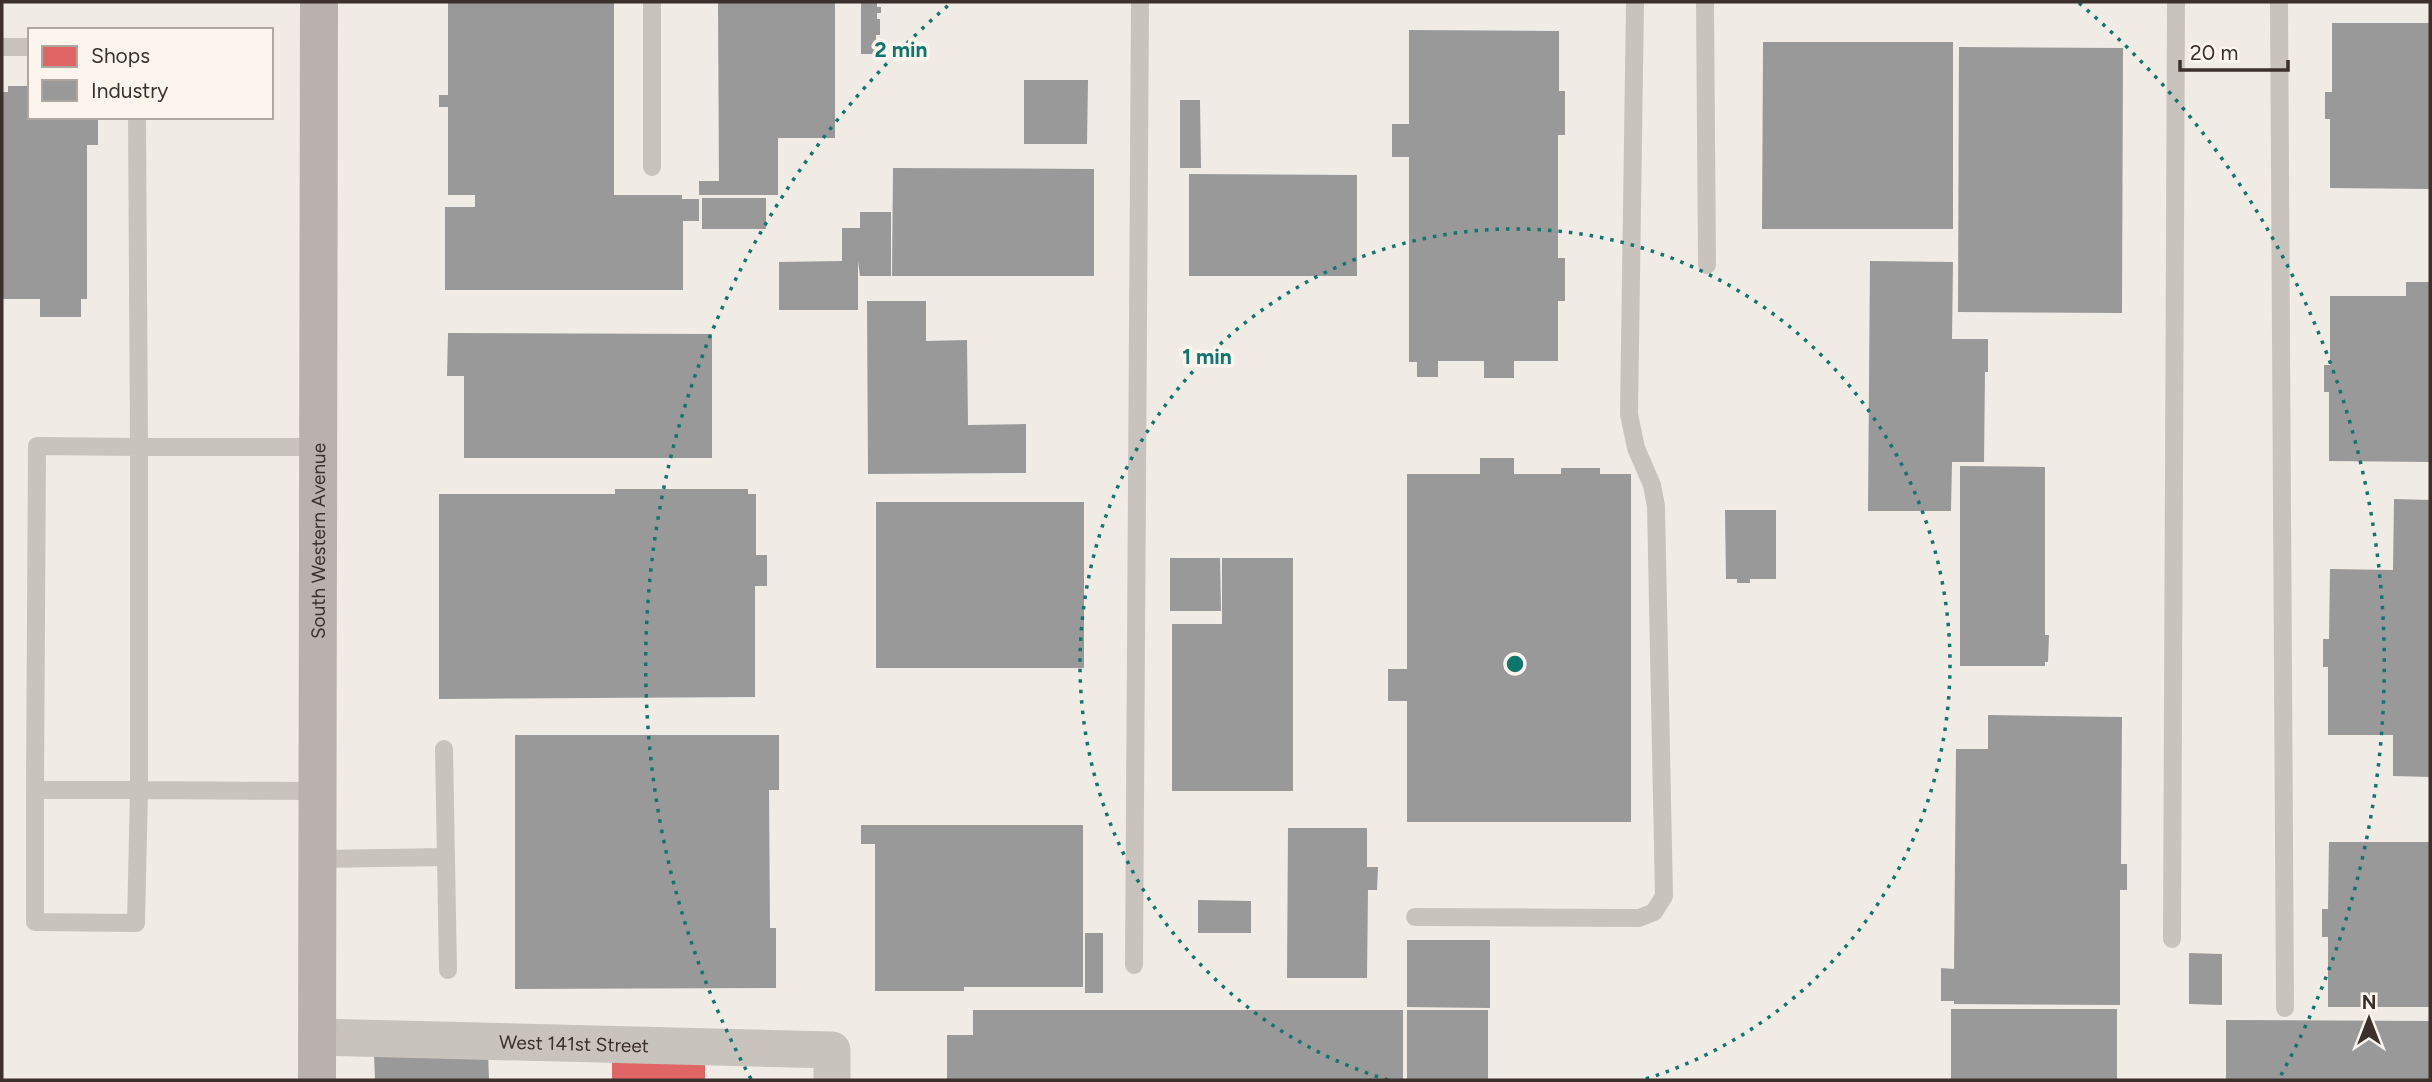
<svg xmlns="http://www.w3.org/2000/svg" width="2432" height="1082" font-family="Figtree,sans-serif">
<rect width="100%" height="100%" fill="#f0ebe5"/>
<rect fill="#e06666" x="612" y="1048" width="93" height="32"/>
<g fill="#999">
<polygon points="448,2 614,2 614,195 682,195 682,199 699,199 699,221 683,221 683,290 445,290 445,207 475,207 475,195 448,195 448,107 439,107 439,95 448,95"/>
<polygon points="718,2 835,2 835,138 778,138 778,195 699,195 699,181 719,181"/>
<polygon points="861,2 877,2 877,7 881,7 881,13 877,13 877,19 880,19 880,35 876,35 876,54 861,54"/>
<polygon points="2332,23 2430,23 2430,189 2330,188 2330,119 2325,119 2325,92 2332,92"/>
<polygon points="1409,30 1559,31 1559,91 1565,91 1565,135 1558,135 1558,258 1565,258 1565,301 1558,301 1558,361 1514,361 1514,378 1484,378 1484,361 1438,361 1438,377 1417,377 1417,362 1409,362 1409,157 1392,157 1392,124 1409,124"/>
<polygon points="1763,42 1953,42 1953,229 1762,229"/>
<polygon points="1959,47 2123,48 2122,313 1958,312"/>
<polygon points="1024,80 1088,80 1087,144 1024,144"/>
<polygon points="8,86 30,86 30,117 98,117 98,145 87,145 87,299 81,299 81,317 40,317 40,299 2,299 2,92 8,92"/>
<polygon points="1180,100 1200,100 1201,168 1180,168"/>
<polygon points="893,168 1094,169 1094,276 892,276"/>
<polygon points="1189,174 1357,175 1357,276 1189,276"/>
<rect x="702" y="198" width="64" height="31"/>
<polygon points="860,212 891,212 891,276 860,276 858,261 858,310 779,310 779,262 842,261 842,228 860,228"/>
<polygon points="1870,261 1953,262 1952,339 1988,339 1988,372 1985,372 1984,462 1952,462 1951,511 1868,511"/>
<polygon points="2406,282 2430,282 2430,462 2329,461 2329,392 2324,392 2324,365 2330,365 2330,296 2406,296"/>
<polygon points="867,301 926,301 926,341 967,340 968,425 1026,424 1026,473 868,474"/>
<polygon points="448,333 712,334 712,458 464,458 464,376 447,376"/>
<polygon points="1480,458 1514,458 1514,474 1561,474 1561,468 1600,468 1600,474 1631,474 1631,822 1407,822 1407,701 1388,701 1388,669 1407,669 1407,474 1480,474"/>
<polygon points="1960,466 2045,467 2045,635 2049,635 2048,662 2045,662 2045,666 1960,666"/>
<polygon points="615,489 748,489 748,494 756,494 756,555 767,555 767,586 755,586 755,697 439,699 439,494 615,494"/>
<polygon points="2394,499 2430,500 2430,777 2393,776 2393,735 2328,735 2328,667 2323,667 2323,639 2329,639 2330,569 2393,570"/>
<rect x="876" y="502" width="208" height="166"/>
<polygon points="1725,510 1776,510 1776,579 1750,579 1750,583 1737,583 1737,579 1726,579"/>
<polygon points="1170,558 1220,558 1221,611 1170,611"/>
<polygon points="1222,558 1293,558 1293,791 1172,791 1172,624 1222,624"/>
<polygon points="1988,715 2122,717 2121,864 2127,864 2127,890 2120,890 2120,1005 1954,1004 1954,1001 1941,1001 1941,968 1954,969 1956,749 1988,749"/>
<polygon points="515,735 779,735 779,790 769,790 770,928 776,928 776,988 515,989"/>
<polygon points="861,825 1083,825 1083,987 964,987 964,991 875,991 875,844 861,844"/>
<polygon points="1288,828 1367,828 1367,867 1378,867 1377,890 1368,890 1367,978 1287,978"/>
<polygon points="2329,842 2430,842 2430,1007 2328,1007 2328,937 2322,937 2322,909 2328,909"/>
<polygon points="1198,900 1251,901 1251,933 1198,933"/>
<rect x="1085" y="933" width="18" height="60"/>
<polygon points="1407,940 1490,940 1490,1008 1407,1007"/>
<polygon points="2189,953 2222,954 2222,1005 2189,1004"/>
<rect x="1951" y="1009" width="166" height="71"/>
<polygon points="973,1010 1403,1010 1403,1080 947,1080 947,1035 973,1035"/>
<rect x="1407" y="1010" width="81" height="70"/>
<polygon points="2226,1020 2430,1021 2430,1080 2226,1080"/>
<polygon points="488,1051 489,1080 375,1080 374,1052"/>
</g>
<g fill="none" stroke-linecap="round" stroke-linejoin="round">
<g stroke="#c9c3be" stroke-width="18">
<polyline points="652,2 652,167"/>
<polyline points="1705,2 1707,265"/>
<polyline points="2279,2 2285,1008"/>
<polyline points="2,47 30,47"/>
<polyline points="137,117 139,447 318,447"/>
<polyline points="444,749 448,970"/>
<polyline points="35,790 35,922 136,923 139,790 35,790 37,446 139,447 139,790 318,791"/>
<polyline points="318,859 446,857"/>
<polyline points="1415,917 1639,918 1654,912 1664,896 1656,506 1652,485 1636,448 1629,414 1635,2"/>
<polyline points="2172,939 2176,2"/>
<polyline points="1134,965 1140,2"/>
</g>
<path stroke="#c9c3be" stroke-width="37" id="s1" d="M 317,1037 L 832,1050 L 832,1080"/>
<path stroke="#b8b1ad" stroke-width="38" id="s2" d="M 317,1080 L 319,2"/>
</g>
<g fill="none" stroke="#0f766e" stroke-width="3.5" stroke-dasharray="3.5 7">
<path d="M1388 1080A435 435 0 1 1 1642 1080"/>
<path d="M751 1079A869 869 0 0 1 951 3M2079 3A869 869 0 0 1 2279 1079"/>
</g>
<g text-anchor="middle" stroke-width="7" stroke-linejoin="round" paint-order="stroke">
<g font-size="19" fill="#3b302b" stroke="#fbf5ee">
<text dy="7" stroke="none"><textPath href="#s2" startOffset="539">South Western Avenue</textPath></text>
<text dy="7" stroke="none"><textPath href="#s1" startOffset="257">West 141st Street</textPath></text>
</g>
</g>
<circle cx="1515" cy="664" r="10" fill="#0f766e" stroke="#fbf5ee" stroke-width="3.5"/>
<g font-size="21" text-anchor="middle" font-weight="bold" fill="#0f766e" stroke="#fbf5ee" stroke-width="7" stroke-linejoin="round" paint-order="stroke">
<text x="901" y="57">2 min</text>
<text x="1207" y="364">1 min</text>
</g>
<rect width="2432" height="1082" fill="none" stroke="#3b302b" stroke-width="7"/>
<rect x="28" y="28" width="245" height="91" fill="#fbf5ee" stroke="#aea6a0" stroke-width="2"/>
<rect x="42" y="46" width="35" height="21" fill="#e06666" stroke="#aea6a0" stroke-width="2"/>
<text x="91" y="63" font-size="21" fill="#3b302b">Shops</text>
<rect x="42" y="80" width="35" height="21" fill="#999999" stroke="#aea6a0" stroke-width="2"/>
<text x="91" y="98" font-size="21" fill="#3b302b">Industry</text>
<g transform="translate(2369 1019)" stroke="#fbf5ee" stroke-width="5" paint-order="stroke">
<path d="M0-5L12 26L0 18L-12 26Z" fill="#3b302b"/>
<text y="-10" font-size="19" font-weight="bold" text-anchor="middle" fill="#3b302b">N</text>
</g>
<path d="M2180 60v10h108v-10" fill="none" stroke="#3b302b" stroke-width="3.5"/>
<text x="2190" y="60" font-size="21" fill="#3b302b" stroke="#fbf5ee" stroke-width="5" paint-order="stroke">20 m</text>
</svg>
